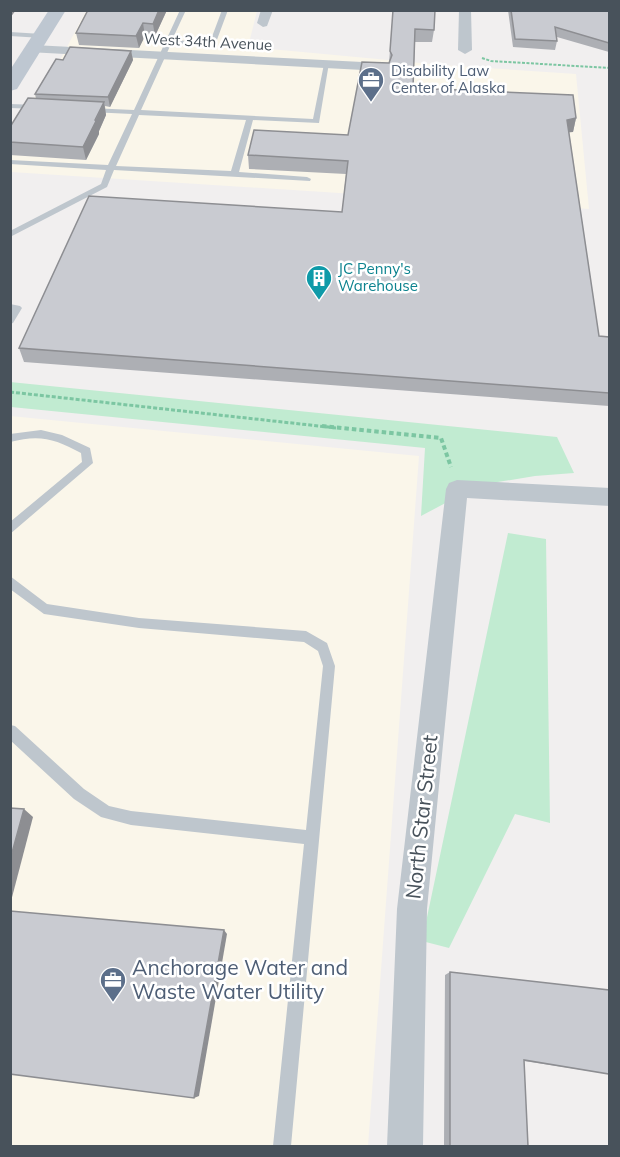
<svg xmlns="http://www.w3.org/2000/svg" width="620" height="1157" font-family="Mulish,sans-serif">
<rect width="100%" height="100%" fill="#f1efef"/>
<g fill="#faf6ea">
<polygon points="86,11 257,11 248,47 442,65 576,74 589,209 11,172 11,130 59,62"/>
<polygon points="10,416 419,456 368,1146 11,1146"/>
</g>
<g fill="#c1ebd1">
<polygon points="10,382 557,437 574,473 535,476 461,488 470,490 421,516 425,448 11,407"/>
<polygon points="508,533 546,539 550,823 515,814 449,948 422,941"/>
</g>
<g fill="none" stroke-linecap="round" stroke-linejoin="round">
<polyline stroke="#7cc6a2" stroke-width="2" stroke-dasharray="3 1.5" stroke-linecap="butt" points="482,58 491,61 610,68"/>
<polyline stroke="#7cc6a2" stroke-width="3" stroke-dasharray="4 2" stroke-linecap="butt" points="10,392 337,428"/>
<polyline stroke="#7cc6a2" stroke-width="4" stroke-dasharray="4.5 3" stroke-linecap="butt" points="322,426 441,438 451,467"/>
<g fill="#bec6cd" fill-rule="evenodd">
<path d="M 180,10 L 186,10 L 172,40 L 210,42 L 222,10 L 228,10 L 215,45 L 171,44 L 141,110 L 313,119 L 324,64 L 329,63 L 319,123 L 253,120 L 239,172 L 307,177 L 311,179 L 310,181 L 114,170 L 107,187 L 10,237 L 10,231 L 101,184 L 106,170 L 10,164 L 10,160 L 108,165 L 132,114 L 90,112 L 86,110 L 90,108 L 134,110 ZM 139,115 L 246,120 L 231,171 L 116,166 Z"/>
<polygon points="10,32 42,34 45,36 42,38 10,36"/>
<polygon points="10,104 39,105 43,107 39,109 10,108"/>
<polygon points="10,304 20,306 22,308 13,323 10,324"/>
<path d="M 41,430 L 62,435 L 90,448 L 93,463 L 10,534 L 10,522 L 82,462 L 81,453 C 55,439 40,434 10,442 L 10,434 Z"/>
<polygon points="10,576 47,604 139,618 306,631 327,643 335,666 291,1146 273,1146 304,844 131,825 101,817 74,799 10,740 10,725 15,726 84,789 109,806 131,811 306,830 323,666 318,651 304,642 139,628 44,614 10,589"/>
</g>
<g fill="#bec6cd" fill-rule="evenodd">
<polygon points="261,10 273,10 267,26 263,27 257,23"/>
<polygon points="459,10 471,10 472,50 465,54 458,50"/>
<polygon points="33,45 382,63 389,67 382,71 28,52 26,49 28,46"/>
<polygon points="457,480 610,488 610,506 467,498 427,909 423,1146 387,1146 397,909 446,489 449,483"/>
</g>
<polygon fill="#bec7d1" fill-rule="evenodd" points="49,10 66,10 17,89 10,91 10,70"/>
</g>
<g fill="#adafb4">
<polygon points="88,10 167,10 155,36 145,36 139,48 79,45 76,33"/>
<polygon points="393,10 434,30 432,42 415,42 413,88 576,118 573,132 569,132 599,336 609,337 609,406 24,362 19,348 342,212 346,174 249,169 248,155 348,135 389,63"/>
<polygon points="508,10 609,10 609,52 557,37 557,41 555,50 513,47"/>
<polygon points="131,51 133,60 110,107 105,106 106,115 99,131 99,134 86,160 10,155 10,127 36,99 35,94 63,60"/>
<polygon points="450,972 609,990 609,1074 524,1061 528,1146 444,1146 445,975"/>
</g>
<g fill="#8d8e92">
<polygon points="10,10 16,10 10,18"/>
<polygon points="159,10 167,10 155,36 153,24"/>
<polygon points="143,23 145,36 139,48 136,36"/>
<polygon points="131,51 133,60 110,107 108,97"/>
<polygon points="104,102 106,115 99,131 99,134 86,160 83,147"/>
<polygon points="576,118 573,132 563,133 567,120"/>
<polygon points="24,809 33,817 10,905 10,860"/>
<polygon points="224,930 227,934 199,1096 194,1098"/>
</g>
<g fill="#c9cbd1" stroke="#8d8e92" stroke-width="1.5">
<polygon points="88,10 159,10 153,24 143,23 136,36 76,33"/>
<polygon points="393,10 435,10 434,30 415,29 413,88 573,95 576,118 567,120 599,336 609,337 609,393 19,348 89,196 342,212 348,161 248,155 254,130 348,135 362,62 389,63 392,55 390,51"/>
<polygon points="511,10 609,10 609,43 555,27 557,41 515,39"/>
<polygon points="70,47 131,51 108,97 35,94 56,59 63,60"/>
<polygon points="28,98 104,102 95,120 96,121 83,147 10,142 10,127"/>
<polygon points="10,808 24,809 10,860"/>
<polygon points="10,911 224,930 194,1098 10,1074"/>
<polygon points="450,972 609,990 609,1074 524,1060 528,1146 450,1146"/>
</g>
<defs>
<g id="office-pin" transform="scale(1.35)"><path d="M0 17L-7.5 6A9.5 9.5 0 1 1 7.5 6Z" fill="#5c6f8a" stroke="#fff"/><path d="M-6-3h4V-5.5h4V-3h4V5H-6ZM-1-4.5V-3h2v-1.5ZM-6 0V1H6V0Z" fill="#fff"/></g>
<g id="building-pin" transform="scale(1.35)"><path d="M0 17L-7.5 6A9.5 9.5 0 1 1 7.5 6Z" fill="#0f9aa8" stroke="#fff"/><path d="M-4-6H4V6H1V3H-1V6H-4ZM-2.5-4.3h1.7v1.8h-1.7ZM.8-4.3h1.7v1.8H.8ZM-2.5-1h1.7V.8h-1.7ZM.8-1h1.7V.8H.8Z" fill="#fff"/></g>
</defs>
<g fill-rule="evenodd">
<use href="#office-pin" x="371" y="80"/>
<use href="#building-pin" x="319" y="278"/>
<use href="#office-pin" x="113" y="980"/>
</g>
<g text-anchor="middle" stroke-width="5" stroke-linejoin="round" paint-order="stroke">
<g font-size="15" fill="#48525b" stroke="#fff">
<text transform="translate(208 42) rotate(3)" y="5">West 34th Avenue</text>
</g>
<g font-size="15" fill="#4e5e75" stroke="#fff" text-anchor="start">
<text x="391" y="76">Disability Law<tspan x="391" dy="17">Center of Alaska</tspan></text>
</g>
<g font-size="15" fill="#0d838f" stroke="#fff" text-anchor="start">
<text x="338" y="274">JC Penny's<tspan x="338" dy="17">Warehouse</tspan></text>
</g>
<g font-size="21" fill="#48525b" stroke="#fff">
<text transform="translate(422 817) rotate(-84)" y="7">North Star Street</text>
</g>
<g font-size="21" fill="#4e5e75" stroke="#fff" text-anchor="start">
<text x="132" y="975">Anchorage Water and<tspan x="132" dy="24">Waste Water Utility</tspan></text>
</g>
</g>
<rect width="620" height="1157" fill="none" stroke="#48525b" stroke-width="24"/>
</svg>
